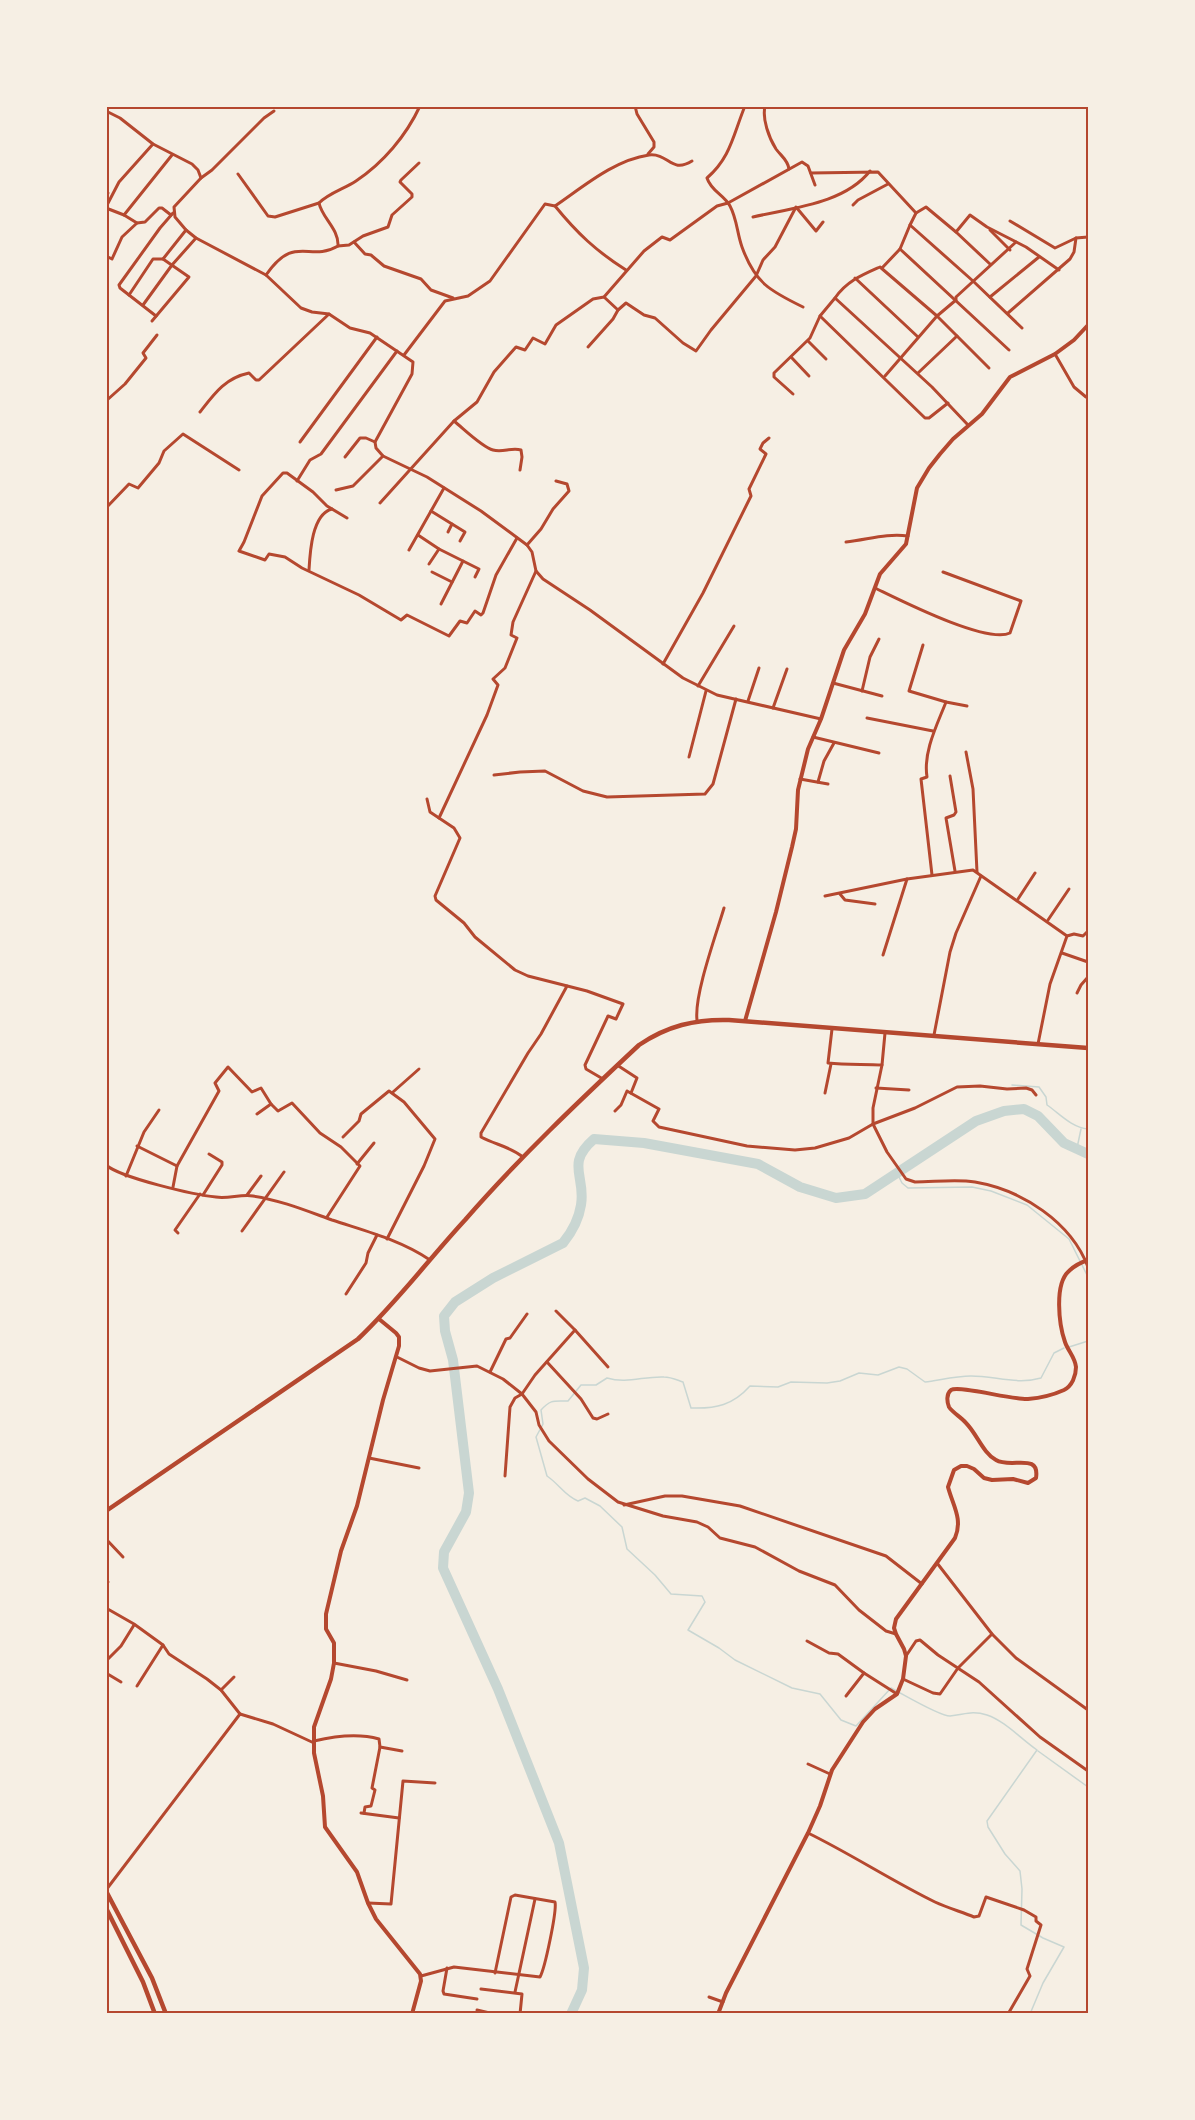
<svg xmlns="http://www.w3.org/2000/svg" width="1195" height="2120" font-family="Barlow,sans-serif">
<rect width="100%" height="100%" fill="#f6efe4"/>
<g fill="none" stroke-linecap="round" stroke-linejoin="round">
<g stroke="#c9d6d2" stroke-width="1.5">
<path d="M 1012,1085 L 1039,1087 L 1046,1097 L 1047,1105 C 1060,1114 1071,1127 1088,1129"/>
<polyline points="1077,1148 1081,1129"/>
<polyline points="897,1173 902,1183 908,1188 972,1187 991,1191 1027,1205 1069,1239 1088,1277"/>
<polyline points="1069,1347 1088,1341"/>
<polyline points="1038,1751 1088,1787"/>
<path d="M 1030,2014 L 1043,1983 L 1064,1947 L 1043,1938 L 1021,1925 L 1022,1889 L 1020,1871 L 1005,1854 L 988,1827 L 987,1821 L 1037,1750 C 1021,1739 1005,1721 987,1715 C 971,1710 964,1715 950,1716 C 939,1716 903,1694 891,1688 L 856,1726 L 841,1720 L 820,1694 L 792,1688 L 735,1660 L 719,1648 L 688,1630 L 705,1602 L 702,1596 L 671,1594 L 655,1575 L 627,1549 L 622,1527 L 600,1506 L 585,1498 L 578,1501 C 565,1496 559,1484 547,1476 L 536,1437 L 543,1424 L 541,1410 C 551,1399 554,1401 568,1401 L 581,1385 L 596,1385 L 607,1378 C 627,1384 644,1376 664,1377 C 671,1377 677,1380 683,1382 L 691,1408 C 716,1409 733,1405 750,1386 L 778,1387 L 791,1382 L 827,1383 L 840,1381 L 859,1373 L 878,1375 L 899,1367 L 907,1369 L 925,1382 C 940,1380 956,1376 971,1376 C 995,1376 1017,1385 1041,1378 L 1054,1353 L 1064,1348"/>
</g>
<path stroke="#c9d6d2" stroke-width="10" d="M 571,2014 L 582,1990 L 584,1968 L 559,1843 L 498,1689 L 443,1568 L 444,1552 L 466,1512 L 469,1493 L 453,1360 L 445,1331 L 444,1316 L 455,1302 L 493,1278 L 563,1243 C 572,1232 579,1218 581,1205 C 586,1176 565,1164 594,1139 L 644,1143 L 758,1164 L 800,1187 L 836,1198 L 865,1194 L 976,1121 L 1004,1111 L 1024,1109 L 1038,1116 L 1064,1143 L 1088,1154"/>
<g stroke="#b5482f" stroke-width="3">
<polyline points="635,106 637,114 654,142 654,147 648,154"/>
<path d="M 745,106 C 733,135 731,157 707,178 C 711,191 724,195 730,206 C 737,219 737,233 742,247 C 755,283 770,291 803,307"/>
<path d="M 765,106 C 762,119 769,138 776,149 C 781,156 788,160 789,169"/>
<polyline points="106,111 120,118 153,144 192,164 198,170 201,178 174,207 175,217 186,230 196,238 266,275 301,308 312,312 329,314 350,328 370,333 413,362 412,374 375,442 376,448 383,456 427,477 481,511 527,545 532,552 536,571 543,579 590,610 683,678 717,695 821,719"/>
<polyline points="811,173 878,172 916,213"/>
<polyline points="238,174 268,216 275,217 319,203"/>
<polyline points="201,178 212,170 264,118 274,111"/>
<polyline points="106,192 108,193"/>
<polyline points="853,205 858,200 888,184"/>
<path d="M 555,206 C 583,187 614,160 649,155 C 669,153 671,174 692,161"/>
<polyline points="106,207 119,182 153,144"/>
<polyline points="106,208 124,215 137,223"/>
<polyline points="124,215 172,155"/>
<path d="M 753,217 C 791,208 844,204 870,171"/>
<polyline points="1010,221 1055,248 1076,238"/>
<polyline points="990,230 1010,250"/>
<polyline points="956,232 926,207 916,213 910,225 973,281 1022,328"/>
<polyline points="354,242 365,254 371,255 384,266 421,279 431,290 453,298"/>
<polyline points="338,246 349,245 363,236 388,227 392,215 412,197 412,194 400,182 401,180 419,163"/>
<polyline points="900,249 1009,350"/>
<polyline points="106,256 112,259 122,237 137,223 145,222 159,208 162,208 171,215"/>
<polyline points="163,259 186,230"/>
<polyline points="990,264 956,232 970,215 987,227 1026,247 1059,270"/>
<polyline points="882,268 900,249 910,225"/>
<path d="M 266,275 C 295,233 309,263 338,246 C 339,229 322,218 319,203 C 329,193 344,189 356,181 C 383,163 406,136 420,106"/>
<polyline points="855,278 918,337"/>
<polyline points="129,295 153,259 163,259 189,277 152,321"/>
<polyline points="990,297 1039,257"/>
<path d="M 835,298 C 847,281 862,275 880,267 L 937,316 L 989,368"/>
<polyline points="143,305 172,265 196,238"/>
<polyline points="618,310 626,303 644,315 655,318 683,343 696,351 711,330 756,276 763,260 775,247 796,207 816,231 823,222"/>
<polyline points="1008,313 1070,259 1074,252 1076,238 1088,237"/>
<polyline points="156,316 120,288 119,285 160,228 173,213"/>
<polyline points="820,316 925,418 929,418 948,403"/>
<polyline points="808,341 826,359"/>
<polyline points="588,347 613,319 618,310 604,297"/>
<polyline points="1055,354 1074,387 1086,397"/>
<path d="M 404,355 L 445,301 L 468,296 L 490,281 L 545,204 L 555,206 C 577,233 596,251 626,270"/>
<polyline points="791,357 809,376"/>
<polyline points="918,373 957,336"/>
<polyline points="885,376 937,316 956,300 956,297 1016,242"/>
<polyline points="793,394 774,377 774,373 810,338 820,316 835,298 932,387 968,425"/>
<polyline points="106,401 125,384 146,358 143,353 157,335"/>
<path d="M 200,412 C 214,394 225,378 249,373 L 256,380 L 259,380 L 329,314"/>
<path d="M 454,421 C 464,429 482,447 493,450 C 503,453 511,447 521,450 L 522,457 L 520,470"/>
<polyline points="300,442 377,337"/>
<polyline points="345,457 360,438 366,438 375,442"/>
<polyline points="297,481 310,460 321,454 397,351"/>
<polyline points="336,490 353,486 383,456"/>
<polyline points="380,503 454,421 477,402 494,372 516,347 525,350 533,338 545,344 556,325 593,299 604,297 644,251 662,237 670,240 717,206 728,203 802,162 808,166 815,185"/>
<polyline points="106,508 129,484 138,488 159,463 164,451 183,434 239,470"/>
<polyline points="431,511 452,524 448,532"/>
<polyline points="347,518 327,506 313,492 287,473 283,473 262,496 244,542 239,551 265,560 269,554 285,557 302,568 359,595 401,620 407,615 449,636 460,621 467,623 475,611 481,615 483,613 496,575 517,538"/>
<polyline points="452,524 465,532 460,541"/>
<polyline points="418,535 439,549 479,569 475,577"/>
<path d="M 846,542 C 867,540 886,533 908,536"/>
<polyline points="527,545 541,529 553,509 569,491 567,484 556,481"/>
<polyline points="409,550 444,488"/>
<polyline points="429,564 439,549"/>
<path d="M 309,570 C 310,552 312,514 332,509"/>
<polyline points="432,572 452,582"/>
<path d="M 875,588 C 900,600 986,644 1010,633 L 1021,601 L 943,572"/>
<polyline points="441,604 463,561"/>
<polyline points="923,645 909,691 946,702 967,706"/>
<polyline points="663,664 703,593 751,496 749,489 766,454 760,449 763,443 769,438"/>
<polyline points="833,683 882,696"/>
<polyline points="698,686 734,626"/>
<polyline points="862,691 870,657 879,639"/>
<polyline points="748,701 759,668"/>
<polyline points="773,708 787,669"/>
<polyline points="867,718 933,731"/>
<polyline points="813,737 879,753"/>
<polyline points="966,752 973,789 977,872"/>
<polyline points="689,757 706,691"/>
<polyline points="494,775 520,772 545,771 583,791 607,797 705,794 713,784 736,699"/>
<polyline points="950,776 956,812 954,815 946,818 955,871"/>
<polyline points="800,779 828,784"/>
<polyline points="818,782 824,761 834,743"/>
<polyline points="427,799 430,812 454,828 460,838 435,896 436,900 464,923 475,937 515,970 528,976 587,991 623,1004 616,1019 608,1016 585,1065 586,1069 603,1079"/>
<polyline points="439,818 487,715 498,685 493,679 505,668 517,638 511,635 513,622 536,571"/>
<path d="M 932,875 L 921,779 L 927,777 C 923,752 937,725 946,702"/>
<polyline points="840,894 845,900 875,904"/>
<polyline points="825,896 907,879 973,870 1067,936"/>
<polyline points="1018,899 1035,873"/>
<polyline points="1048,920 1069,889"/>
<polyline points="1062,953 1088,962"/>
<polyline points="883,955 907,879"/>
<polyline points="1077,993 1081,985 1088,977"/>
<path d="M 697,1020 C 694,995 716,935 724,908"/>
<path d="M 832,1029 L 828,1063 C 846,1065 864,1064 882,1065"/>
<path d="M 885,1033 L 882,1065 L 873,1108 L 873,1124 L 887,1152 L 906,1179 L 915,1182 C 934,1182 956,1179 975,1182 C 1022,1190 1071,1222 1088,1267"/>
<polyline points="934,1035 950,952 956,933 981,876"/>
<polyline points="1038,1044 1050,984 1067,936 1074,934 1083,936 1088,931"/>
<polyline points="617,1065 637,1078 631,1093"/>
<polyline points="876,1088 909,1090"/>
<polyline points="393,1092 419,1069"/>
<polyline points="825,1093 831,1064"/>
<polyline points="271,1104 278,1111 292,1103 320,1133 341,1147 360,1166 327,1217"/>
<polyline points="615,1111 621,1105 627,1091 659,1109 653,1121 659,1127 747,1146 795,1150 815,1148 849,1138 873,1124 915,1108 957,1087 980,1086 1007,1089 1026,1088 1032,1090 1036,1095"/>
<polyline points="343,1137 359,1121 361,1114 389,1091 404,1102 435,1139 424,1166 387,1239"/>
<polyline points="137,1146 177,1166"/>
<path d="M 523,1157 C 509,1146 496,1145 481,1137 L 481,1133 L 528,1053 L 541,1034 L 567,986"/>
<polyline points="357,1164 374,1143"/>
<path d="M 106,1165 C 121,1178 195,1195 216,1197 C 228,1199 241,1194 253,1196 C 280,1200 307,1211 332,1220 C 365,1231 401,1240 430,1260"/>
<polyline points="126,1176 144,1132 159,1110"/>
<polyline points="173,1187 177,1166 219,1091 215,1083 228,1067 252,1092 261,1088 271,1104 257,1114"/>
<polyline points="203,1195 222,1165 222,1162 209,1154"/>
<polyline points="247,1195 261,1176"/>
<polyline points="242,1231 284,1172"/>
<polyline points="178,1233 175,1230 200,1194"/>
<polyline points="346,1294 366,1263 368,1253 377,1235"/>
<polyline points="575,1330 608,1367"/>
<polyline points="397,1357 419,1368 430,1371 477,1366 503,1379 522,1394 535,1375 575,1330 556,1311"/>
<polyline points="547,1362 581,1399 593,1418 597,1419 608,1414"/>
<polyline points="490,1372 506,1339 510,1338 527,1314"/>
<polyline points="369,1458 419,1468"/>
<polyline points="505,1476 510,1407 515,1398 522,1394 536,1412 539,1425 549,1441 588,1479 618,1502 663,1516 697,1522 708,1527 720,1538 755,1547 799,1571 835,1585 859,1610 886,1631 896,1634"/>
<polyline points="624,1505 665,1496 682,1496 740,1506 886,1556 922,1584"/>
<polyline points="106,1539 123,1557"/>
<polyline points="937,1563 992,1634 1016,1658 1088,1710"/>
<polyline points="106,1585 108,1582"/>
<polyline points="106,1608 134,1624 163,1645 169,1654 207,1679 221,1690 240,1714"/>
<polyline points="807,1641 829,1653 838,1654 864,1673"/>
<polyline points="906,1656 916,1641 920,1640 938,1655 979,1682 1040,1737 1088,1771"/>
<polyline points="106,1661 121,1646 134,1625"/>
<polyline points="334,1663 376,1671 407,1680"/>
<polyline points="106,1673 121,1682"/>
<polyline points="903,1679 933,1693 940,1694 958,1668 992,1634"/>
<polyline points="137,1686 163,1645"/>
<polyline points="221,1690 234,1677"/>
<polyline points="846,1696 864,1673 897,1694"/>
<path d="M 314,1741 C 335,1736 358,1733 379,1739 L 380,1747 L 402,1751"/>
<polyline points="808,1764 830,1774"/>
<polyline points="361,1813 399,1818"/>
<polyline points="364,1813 365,1807 371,1806 375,1790 372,1788 380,1747"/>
<path d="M 808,1833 C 851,1854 892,1881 935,1902 C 948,1908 962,1912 974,1917 L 979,1916 L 986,1897 L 1024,1910 L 1036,1917 L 1036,1921 L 1041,1925 L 1027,1969 L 1030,1976 L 1008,2014"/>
<polyline points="106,1890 240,1714 273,1724 314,1743"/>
<polyline points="368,1903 391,1904 403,1781 435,1783"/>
<polyline points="447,1968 443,1991 444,1994 477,1999"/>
<path d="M 421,1976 L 454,1967 L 540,1977 C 545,1968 557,1911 555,1902 L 515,1895 L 511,1897 L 495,1973"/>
<polyline points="481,1989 522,1994 520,2014"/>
<polyline points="515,1992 535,1899"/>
<polyline points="709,1997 723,2002"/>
<polyline points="477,2010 494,2014"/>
</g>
<g stroke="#b5482f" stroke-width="4">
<polyline points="745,1021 776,912 792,847 796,829 798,790 808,749 821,719 844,650 865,614 880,574 906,544 917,488 929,468 940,454 953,439 982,414 1010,377 1055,354 1074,340 1088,325"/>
<polyline points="379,1319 396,1333 399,1337 399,1346 383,1400 357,1506 341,1551 326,1614 326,1629 334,1643 334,1663 331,1679 314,1727 314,1753 323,1796 325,1827 357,1872 368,1903 376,1919 420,1974 421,1981 412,2014"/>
<path d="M 718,2014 L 726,1993 L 808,1833 L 820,1806 L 832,1770 L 863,1722 L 875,1709 L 897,1694 L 903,1679 L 906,1656 L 904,1649 L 896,1634 L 894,1628 L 896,1619 L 955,1538 C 963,1519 953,1506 948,1487 L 954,1470 L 961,1466 L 967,1466 L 974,1469 L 984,1478 L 992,1480 L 1013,1479 L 1028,1483 L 1036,1478 C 1040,1452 1011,1469 996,1460 C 983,1453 977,1434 966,1423 C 961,1417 953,1413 949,1407 C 947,1402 946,1394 951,1390 C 959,1385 1012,1400 1028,1399 C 1040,1398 1053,1395 1064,1390 C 1072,1386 1076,1376 1076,1367 C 1075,1357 1068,1351 1065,1342 C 1059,1325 1054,1284 1069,1271 C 1074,1266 1082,1262 1088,1260"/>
</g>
<path stroke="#b5482f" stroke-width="4.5" d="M 106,1511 L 358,1339 C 397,1302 429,1259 465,1220 C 519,1158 579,1101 639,1045 C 667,1026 695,1019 729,1020 L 1088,1048"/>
<g stroke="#b5482f" stroke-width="4.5">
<polyline points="106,1891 152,1978 166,2014"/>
<polyline points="106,1908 143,1982 155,2014"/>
</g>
</g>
<rect width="1195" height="2120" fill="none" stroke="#f6efe4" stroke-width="216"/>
<rect x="108" y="108" width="979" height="1904" fill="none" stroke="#b5482f" stroke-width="2"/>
</svg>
